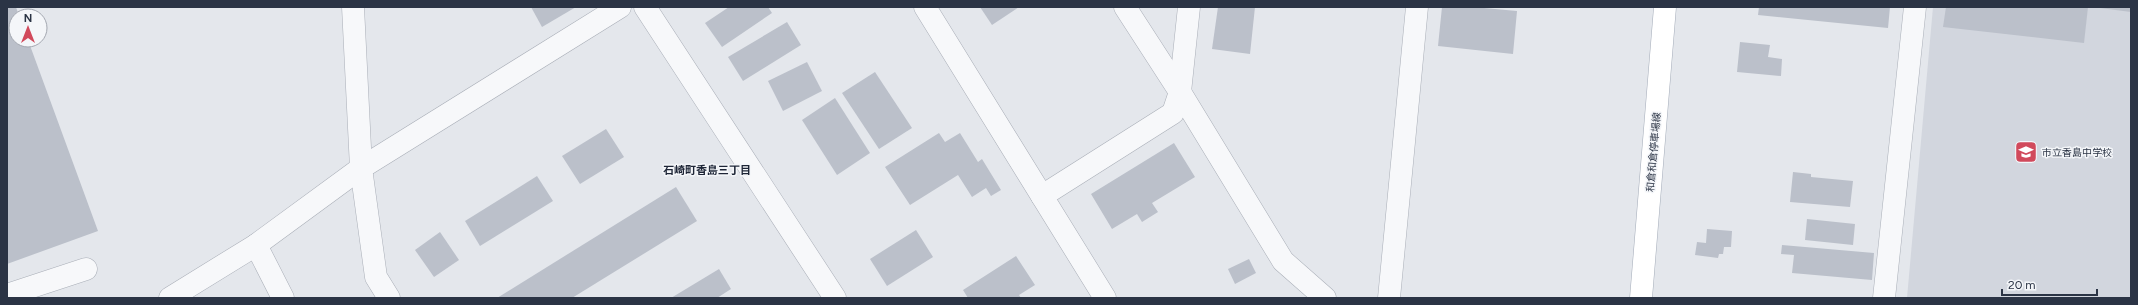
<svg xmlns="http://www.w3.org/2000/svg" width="2138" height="305" font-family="Figtree,'Noto Sans JP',sans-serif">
<rect width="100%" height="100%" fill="#e4e7ec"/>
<polygon fill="#d2d6de" points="1933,7 2131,7 2131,298 1907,298"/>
<g fill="#bbc0ca">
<polygon points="7,7 16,7 19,16 16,16 16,40 28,40 98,231 7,264"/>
<polygon points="531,7 576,7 542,27"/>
<polygon points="729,7 768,7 772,13 722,47 705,23"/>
<polygon points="980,7 1019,7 992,25"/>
<polygon points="1218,7 1255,7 1250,54 1212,49"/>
<polygon points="1442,7 1473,7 1517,11 1513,54 1438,46"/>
<polygon points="1759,7 1890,7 1888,28 1758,15"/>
<polygon points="1946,7 2088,7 2084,43 1943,27"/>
<polygon points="2100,7 2131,7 2131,12 2100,8"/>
<polygon points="787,22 801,45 743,81 728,57"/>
<polygon points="1740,42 1770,45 1768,57 1782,59 1781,76 1737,72"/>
<polygon points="807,62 822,91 783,111 768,81"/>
<polygon points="875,72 912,128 879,149 842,93"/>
<polygon points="835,98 870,153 837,175 802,120"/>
<polygon points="606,129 624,157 580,184 562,156"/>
<polygon points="939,133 945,142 960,133 978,162 982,159 1001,190 991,196 986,188 972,197 958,175 910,205 885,167"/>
<polygon points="1174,143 1195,177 1152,203 1158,212 1142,222 1137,214 1112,229 1091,194"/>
<polygon points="1793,172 1811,174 1811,177 1853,181 1850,207 1790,202"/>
<polygon points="537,176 553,201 480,246 465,221"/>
<polygon points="676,187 697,221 572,298 497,298"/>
<polygon points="1807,219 1855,224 1853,245 1805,240"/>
<polygon points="1707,229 1732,231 1731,247 1724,247 1723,254 1719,254 1718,258 1695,255 1697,242 1706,243"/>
<polygon points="916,230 933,257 887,286 870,259"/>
<polygon points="440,232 459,260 434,277 415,250"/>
<polygon points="1782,245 1874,253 1872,280 1792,273 1794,255 1781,254"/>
<polygon points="1016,256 1035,285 1019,295 1021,298 968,298 963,290"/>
<polygon points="1249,259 1256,273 1235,284 1228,269"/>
<polygon points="719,269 731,289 717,298 671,298"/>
</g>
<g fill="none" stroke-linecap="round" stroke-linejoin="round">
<g stroke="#a9aeb7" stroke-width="23">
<g id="minor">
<polyline points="353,7 361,168 376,277 389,298"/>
<polyline points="645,7 835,298"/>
<polyline points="925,7 1105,298"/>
<polyline points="1125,7 1180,92 1283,261 1325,298"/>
<polyline points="1042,196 1173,113 1180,92 1189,7"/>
<polyline points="256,245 283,298"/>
<polyline points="7,295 86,269"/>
<polyline points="170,298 256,245 361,168 620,7"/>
<polyline points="1389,298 1417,7"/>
<polyline points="1884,298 1915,7"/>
</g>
</g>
<g stroke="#a3abb8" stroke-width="23">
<polyline id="major" points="1641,298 1665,7"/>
</g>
<use href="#minor" stroke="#f7f8fa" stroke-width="22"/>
<use href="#major" stroke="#fff" stroke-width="22"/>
</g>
<defs>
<g id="school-square" transform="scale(1.15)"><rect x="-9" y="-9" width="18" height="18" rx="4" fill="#d1495b" stroke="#f4f6f9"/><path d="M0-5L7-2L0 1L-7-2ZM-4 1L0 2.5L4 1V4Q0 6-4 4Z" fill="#fff"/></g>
</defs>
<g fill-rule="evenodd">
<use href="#school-square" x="2026" y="152"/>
</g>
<g text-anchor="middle" stroke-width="3" stroke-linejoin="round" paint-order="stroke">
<g font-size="10" fill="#2b3445" stroke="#f4f6f9">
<text transform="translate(1653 152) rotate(-85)" y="4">和倉和倉停車場線</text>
</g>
<g font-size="10" fill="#2b3445" stroke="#f4f6f9" text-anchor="start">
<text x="2042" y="156">市立香島中学校</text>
</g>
<g font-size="11" font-weight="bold" fill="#1d2536" stroke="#f4f6f9">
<text x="707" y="174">石崎町香島三丁目</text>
</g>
</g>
<rect width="2138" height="305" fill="none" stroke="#2b3445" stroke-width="16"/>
<g transform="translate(28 28)"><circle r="19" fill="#f4f6f9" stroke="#a4a8b1"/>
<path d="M0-3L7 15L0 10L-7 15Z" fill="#d1495b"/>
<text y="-6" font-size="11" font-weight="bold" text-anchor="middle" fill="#2b3445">N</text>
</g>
<path d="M2002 289v6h95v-6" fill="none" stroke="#2b3445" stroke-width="2"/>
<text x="2008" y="289" font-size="12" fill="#2b3445" stroke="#f4f6f9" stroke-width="3" paint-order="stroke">20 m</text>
</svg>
